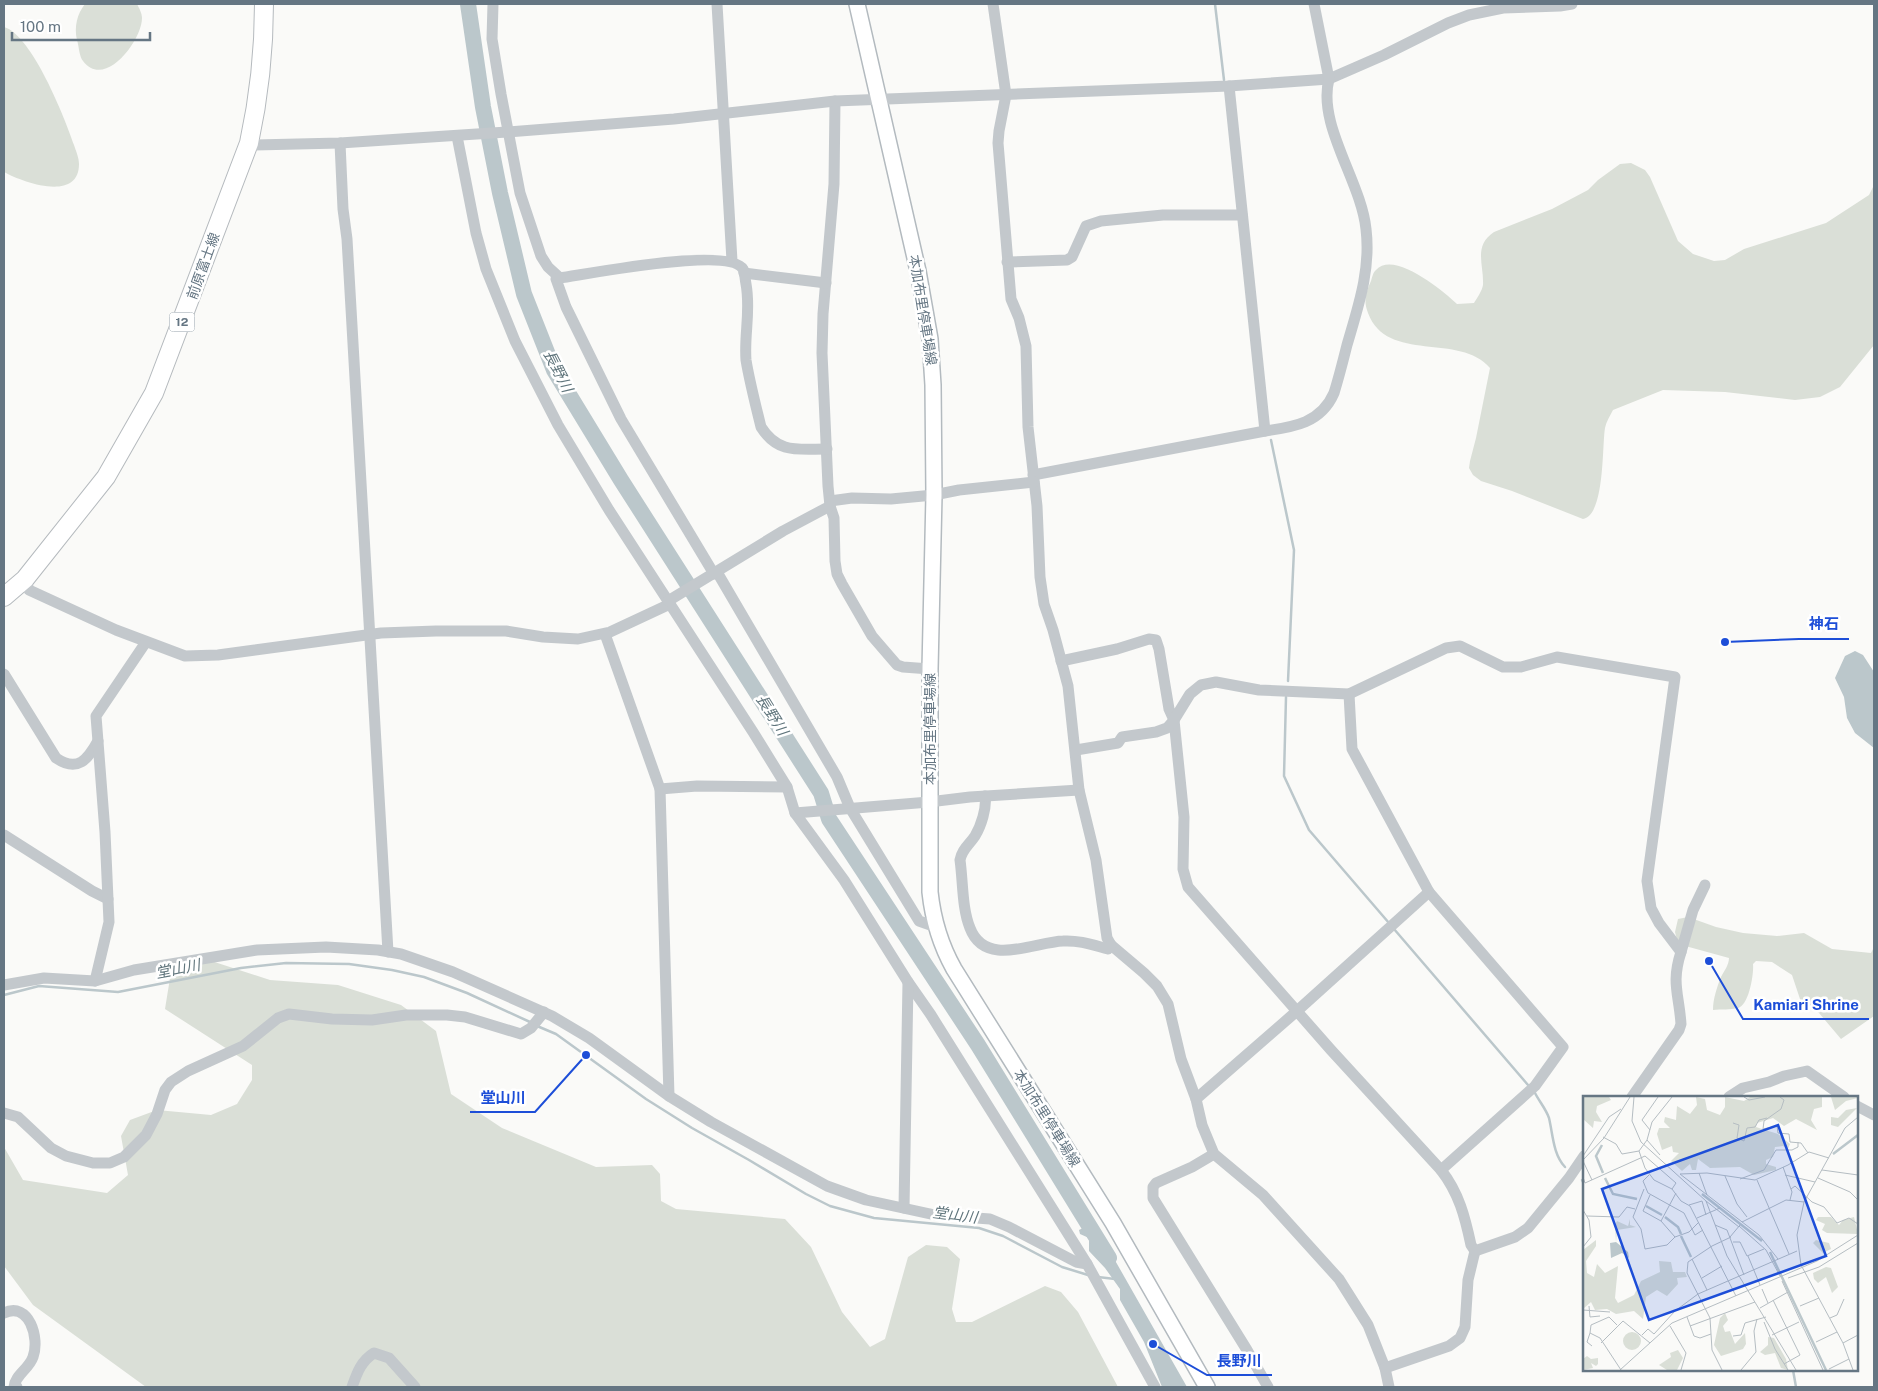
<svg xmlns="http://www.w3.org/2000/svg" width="1878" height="1391" font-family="'Public Sans','Noto Sans JP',sans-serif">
<rect width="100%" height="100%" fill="#fafaf8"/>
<g fill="#dadfd7">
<path d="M 85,4 L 137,4 C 139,8 142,13 142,18 C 142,40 105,90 83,61 C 79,56 79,46 77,40 C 74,27 77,14 85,4 Z"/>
<path d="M 4,27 C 32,35 65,118 74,145 C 76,151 79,158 79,164 C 79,203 22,182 4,172 Z"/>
<path d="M 1631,163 L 1645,170 L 1650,177 L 1678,241 L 1693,254 L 1714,261 L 1725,260 L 1744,249 L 1826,223 L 1869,195 L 1874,185 L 1874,345 L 1840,387 L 1820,397 L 1795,400 L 1725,392 L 1663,390 L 1613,410 C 1610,416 1606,422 1605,428 C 1602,446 1605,515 1583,519 L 1512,491 L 1481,481 L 1473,475 L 1469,468 L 1470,461 L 1476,438 L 1490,368 C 1460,332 1387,364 1368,313 C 1363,300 1366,292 1371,281 C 1372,278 1373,272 1376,270 C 1394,250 1443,291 1457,304 L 1474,303 C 1477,298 1482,291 1483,285 C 1484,264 1473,246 1494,232 L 1552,209 L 1588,190 L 1598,180 L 1620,164 Z"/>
<path d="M 1688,917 L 1716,927 L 1743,933 L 1777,936 L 1804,933 L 1832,949 L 1871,953 L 1874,947 L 1874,1016 L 1841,1039 L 1819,1013 L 1801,1002 L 1792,975 L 1772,962 L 1756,961 L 1753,964 C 1754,974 1749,1005 1738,1008 C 1730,1010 1721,1009 1713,1010 C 1713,999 1717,987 1721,977 C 1724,971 1729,965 1729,958 L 1678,944 L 1675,932 L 1678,919 Z"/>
<polygon points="193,955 270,980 338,985 401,1005 436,1031 451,1094 502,1128 596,1167 652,1165 660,1174 661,1201 676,1209 785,1219 811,1247 842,1312 870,1347 885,1339 908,1257 926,1245 947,1247 960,1259 952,1309 956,1322 972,1322 1045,1286 1061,1292 1078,1312 1118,1387 146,1387 33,1305 4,1266 4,1147 23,1180 107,1193 128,1175 121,1136 130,1120 157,1110 211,1115 237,1104 252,1080 252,1065 165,1009 171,972"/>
</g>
<g fill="#bbc7cb">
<polygon points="1855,651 1863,655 1874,672 1874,748 1855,733 1847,718 1844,697 1835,678 1845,656"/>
<polygon points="1087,1226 1093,1238 1104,1241 1187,1387 1162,1387 1144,1342 1120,1300 1120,1289 1105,1268 1089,1251 1089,1238 1080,1234 1079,1230"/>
</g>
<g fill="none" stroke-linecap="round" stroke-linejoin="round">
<g stroke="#bbc7cb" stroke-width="2.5">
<polyline points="1215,4 1224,80"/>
<polyline points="1271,440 1294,550 1288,681"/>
<polyline points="1286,697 1284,776 1309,830 1389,923"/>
<polyline points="1394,929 1528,1085"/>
<polyline points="4,995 39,986 118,992 241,968 286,963 349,964 392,970 424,977 467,993 530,1022"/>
<polyline points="537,1026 556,1034 646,1099 692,1128 749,1160 806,1194 830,1206 874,1218 979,1228 1003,1236 1062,1267 1088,1275"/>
<path d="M 1535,1093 C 1539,1101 1546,1109 1549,1118 C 1553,1135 1553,1154 1565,1167"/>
<polyline points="1582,1180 1584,1184"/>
<polyline points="1098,1277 1115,1279"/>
<polyline points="1793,1370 1796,1387"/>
</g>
<polyline stroke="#bbc7cb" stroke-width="16" points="468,4 483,107 500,193 524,294 554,370 621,480 821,793 829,819 978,1045 1109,1258"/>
<g stroke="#b3babf" stroke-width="18">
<path id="secondary" d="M 857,4 L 918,271 L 930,339 L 933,385 L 934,495 L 930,669 L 930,892 C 933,920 940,944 954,969 L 1113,1223 L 1207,1387"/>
</g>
<g stroke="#b5babe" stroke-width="20">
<path id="primary" d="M 4,597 L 25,579 L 106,477 L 154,393 L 249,143 C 259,97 264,51 264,4"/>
</g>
<g stroke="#c3c8cc" stroke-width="11">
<polyline points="493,4 492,39 501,94 520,193 541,256 548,267 560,278"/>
<polyline points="717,4 732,261"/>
<polyline points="993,4 1006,95 999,131 998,143 1011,299 1019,318 1026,346 1028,427 1037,506 1040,577 1044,604 1053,630 1068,686 1079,790 1096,860 1107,938 1111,945 1144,973 1157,986 1168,1004 1181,1059 1196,1099 1202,1125 1214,1154 1263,1195 1339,1279 1368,1325 1385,1368 1389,1387"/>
<polyline points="1229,86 1265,431"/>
<polyline points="835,101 834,184 823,314 822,353 828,486 830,506 834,518 835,561 837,574 842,584 872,636 897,665 903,667 930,669"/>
<polyline points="457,136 476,233 486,269 515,341 558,425 609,510 753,732 787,787 795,813 844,880 908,982 931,1015 1087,1264 1155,1387"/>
<polyline points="249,143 255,145 340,143 507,132 674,119 835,101 1229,86 1329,79 1384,55 1448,23 1469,15 1503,8 1560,6 1572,4"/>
<polyline points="340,143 343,209 347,239 388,952"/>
<polyline points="1007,262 1067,260 1072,257 1086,226 1101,221 1163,215 1242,215"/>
<polyline points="744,273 826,283"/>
<path d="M 560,278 C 588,274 729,246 743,269 C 745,273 745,279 746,284 C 751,311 744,334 746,360 C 749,379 756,407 761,427 C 778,454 798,449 827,449"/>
<polyline points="560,278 556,279 566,307 621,419 714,574"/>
<path d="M 1033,475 L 1265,431 C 1294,427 1321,423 1334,393 C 1339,377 1343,361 1347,345 C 1358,307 1371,270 1366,229 C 1361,181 1317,125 1329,79 L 1314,4"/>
<polyline points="830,501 852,498 891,499 934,495 959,490 1034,482"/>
<polyline points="717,572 837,777 850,808 919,921 936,927"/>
<polyline points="25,579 29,590 116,630 185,656 218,655 381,633 436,631 506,631 543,637 578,639 610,632 670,604"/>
<polyline points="668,601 783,531 830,506"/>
<polyline points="605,634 660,789 669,1096"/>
<path d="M 1061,661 L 1117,649 L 1149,639 L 1156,640 L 1159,649 L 1169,709 L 1174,720 L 1184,817 L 1183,869 L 1188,887 L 1331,1050 L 1441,1170 C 1459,1193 1465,1217 1471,1245 L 1475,1251 L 1468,1280 L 1465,1327 L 1460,1338 L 1449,1346 L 1385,1368"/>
<path d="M 4,674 L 56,758 C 78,773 88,759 98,741"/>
<polyline points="1349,694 1352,749 1429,892 1563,1047 1535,1086 1441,1170"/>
<path d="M 1076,750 L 1118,743 L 1122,737 L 1156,732 L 1167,728 L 1174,720 L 1190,694 L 1201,685 L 1216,682 L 1259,690 L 1349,694 L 1446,648 L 1460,646 L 1503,667 L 1521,667 L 1557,657 L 1675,677 L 1647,881 L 1651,908 L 1659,923 L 1681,952 C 1671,983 1679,994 1681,1024 L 1679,1030 L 1632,1097"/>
<polyline points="660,789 697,786 787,787"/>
<path d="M 985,796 C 987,808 981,826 975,836 C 969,845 962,849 960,860 C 963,881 962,909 970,928 C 985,968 1035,942 1063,941 C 1079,940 1093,945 1108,949 L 1111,945"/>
<polyline points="795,813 929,802 970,797 1079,790"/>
<polyline points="4,835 92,891 108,899"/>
<polyline points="1681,952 1693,910 1705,885"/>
<polyline points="95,981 109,922 105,832 96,716 146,642"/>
<polyline points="4,985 44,978 95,981 134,970 257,950 326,947 378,950 401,954 453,972 552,1016 589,1038 669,1096 711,1122 827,1186 866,1200 935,1215 990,1219 1009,1227 1076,1262 1087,1264"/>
<polyline points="1729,1097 1743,1088 1769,1082 1784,1076 1807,1071 1844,1097"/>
<polyline points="1196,1099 1297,1011 1429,892"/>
<polyline points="1857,1106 1874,1115"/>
<polyline points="4,1113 18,1117 51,1148 66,1156 93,1163 110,1163 124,1157 146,1135 157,1114 165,1090 171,1082 188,1071 243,1046 278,1018 289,1014 332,1019 372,1020 406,1015 447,1015 465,1017 521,1034 531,1028 544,1012"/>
<polyline points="1214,1154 1192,1167 1156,1183 1153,1187 1153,1198 1247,1350 1268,1387"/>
<polyline points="904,1208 908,982"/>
<polyline points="1475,1251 1515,1237 1528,1228 1569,1178 1584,1156"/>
<path d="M 4,1313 C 29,1301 40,1338 33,1357 C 29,1369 15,1375 14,1387 L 17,1387"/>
<path d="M 352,1387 C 357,1373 361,1361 374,1353 L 389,1358 L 415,1387"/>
</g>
<use href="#secondary" stroke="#fff" stroke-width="15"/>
<use href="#primary" stroke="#fff" stroke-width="18"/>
</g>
<g text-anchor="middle" stroke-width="5" stroke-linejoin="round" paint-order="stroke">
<rect fill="#fff" stroke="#939fa8" stroke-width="1" x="169.5" y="312.5" width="25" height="19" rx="4"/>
<g font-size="12" font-weight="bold" fill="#657683">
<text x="182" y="326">12</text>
</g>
<g font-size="14" fill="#657683" stroke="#fff">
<text transform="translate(203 266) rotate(-70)" y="5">前原富士線</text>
<text transform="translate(923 310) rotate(81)" y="5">本加布里停車場線</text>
<text transform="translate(930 729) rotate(-90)" y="5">本加布里停車場線</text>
<text transform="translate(1047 1118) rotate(58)" y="5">本加布里停車場線</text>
</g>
<g font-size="15" font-style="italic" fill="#60757c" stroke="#fff">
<text transform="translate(558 371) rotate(63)" y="5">長野川</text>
<text transform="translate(772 715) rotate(58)" y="5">長野川</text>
<text transform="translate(178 969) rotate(-11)" y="5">堂山川</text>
<text transform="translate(955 1215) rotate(7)" y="5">堂山川</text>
</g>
</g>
<g transform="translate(1583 1096)">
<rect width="275" height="275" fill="#fafaf8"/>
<path d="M 0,1 L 26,1 L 28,4 L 14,10 L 13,16 L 19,26 L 11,25 L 10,32 L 0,23 ZM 113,1 L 122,3 L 124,14 L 137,19 L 142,11 L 142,1 L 161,5 L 167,1 L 239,1 L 239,11 L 231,13 L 228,24 L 234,34 L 213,23 L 201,30 L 190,22 L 174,27 L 173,31 L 195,38 L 207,48 L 205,53 L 200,50 L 192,51 L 190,61 L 183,64 L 183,68 L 193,71 L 193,74 L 171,79 L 157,71 L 127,72 L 115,63 L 113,74 L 109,74 L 107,68 L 99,75 L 88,65 L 96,57 L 90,56 L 89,50 L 79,54 L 74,38 L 76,32 L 87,32 L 81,26 L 82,21 L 93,24 L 94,10 L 107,18 L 114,9 ZM 248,1 L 275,1 L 275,2 L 263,5 L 252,14 ZM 274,12 L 255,31 L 248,29 L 248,21 L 255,22 L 263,14 ZM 235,121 L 248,121 L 256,129 L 260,124 L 271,121 L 275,138 L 244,137 L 239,134 L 242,128 L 233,124 ZM 47,123 L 47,129 L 53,131 L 34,134 L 33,146 L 32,129 L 34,125 L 45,130 ZM 13,144 L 13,150 L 3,165 L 4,177 L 11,181 L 14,168 L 22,177 L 35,170 L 32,202 L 35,207 L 51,199 L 58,185 L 77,176 L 76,165 L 88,166 L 90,176 L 102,176 L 104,181 L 94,182 L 95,188 L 84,200 L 74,194 L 63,201 L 60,223 L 51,215 L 33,218 L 24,213 L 12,214 L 8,206 L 0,213 L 0,154 ZM 233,144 L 246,147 L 248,153 L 240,157 L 230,147 ZM 243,171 L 248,172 L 255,191 L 249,197 L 243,181 L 235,187 L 231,183 L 230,177 ZM 142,217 L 145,224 L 140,230 L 142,236 L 147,235 L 152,248 L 162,237 L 163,248 L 160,253 L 138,260 L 131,249 L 137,222 ZM40 245a9 9 0 1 1 18 0a9 9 0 1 1-18 0ZM 185,241 L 191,242 L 203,263 L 205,274 L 198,272 L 192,257 L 182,259 L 177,256 L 185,249 ZM 95,254 L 100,262 L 94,274 L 84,274 L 76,269 L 88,261 L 87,257 ZM 4,260 L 8,263 L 15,262 L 15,268 L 13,270 L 8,267 L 10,272 L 0,274 L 0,263 Z" fill="#dadfd7"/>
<path d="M 33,146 L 45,156 L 46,162 L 39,157 L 28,162 L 27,147 Z" fill="#bbc7cb"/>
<path fill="none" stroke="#bbc7cb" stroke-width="2.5" d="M 19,49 L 13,60 L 20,77M 250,58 L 275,39M 22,82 L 30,98 L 54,103M 119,98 L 179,145M 63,110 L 79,119M 82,121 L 95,131 L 98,138M 98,140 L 108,161M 187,156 L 243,274"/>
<path fill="none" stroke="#b5bdc2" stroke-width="1" d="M 51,1 L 49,25 L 58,46 L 123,105 L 144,160 L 213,274M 161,1 L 166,4 L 182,1M 197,1 L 201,4 L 198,13 L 181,25 L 180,33 L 194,30 L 195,37 L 206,38 L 207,46 L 218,47 L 225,57M 150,27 L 156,29 L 154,42 L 161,45 L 164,32 L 172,31 L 176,24 L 184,22M 67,34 L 59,24 L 75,1M 20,41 L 33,48 L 39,58 L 56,55M 64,44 L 56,55 L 62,72 L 71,84 L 89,93 L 98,105 L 107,110 L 153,200M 64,44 L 77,59M 64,44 L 69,26 L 89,1M 0,60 L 26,21 L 38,13M 0,64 L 21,42 L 47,1M 0,65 L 9,84M 200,71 L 209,96 L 207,104M 239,74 L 275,79M 116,77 L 124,99M 97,78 L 176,139 L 195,163M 97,78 L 124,77 L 172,84 L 205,69 L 226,56 L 246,62M 66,79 L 60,85 L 65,97 L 101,117 L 112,139 L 120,134M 202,79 L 232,86M 142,80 L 154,108 L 164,121M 0,81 L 2,87 L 62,60 L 93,87 L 89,93M 235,82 L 267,96 L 275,104M 157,83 L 181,74 L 193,54 L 209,54 L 215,51 L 215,46M 174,84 L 206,158M 61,93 L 50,121 L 58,133 L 62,153 L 84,149 L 92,141 L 106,136 L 116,126M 208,93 L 212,90 L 229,106 L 241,111 L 254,127 L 266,122 L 275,128M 67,99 L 60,115 L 78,125 L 92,141M 123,105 L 156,131M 106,109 L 119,105 L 123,119M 0,114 L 6,124 L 8,141 L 0,151M 4,120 L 36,121 L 44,111 L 52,113M 114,122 L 137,112M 78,125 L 93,97M 159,126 L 203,104 L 221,106M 132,129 L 144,134 L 161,179M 156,130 L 183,154 L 197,180M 147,141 L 157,129M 150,146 L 157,146 L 164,160 L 181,153M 129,150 L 105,166 L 104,177 L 127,222 L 129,254 L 139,274M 129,150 L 148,141M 165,160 L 177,189M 109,163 L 124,194M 119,182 L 139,170M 205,182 L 236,171 L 275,147M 199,185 L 240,274M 179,193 L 185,207M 190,204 L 217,259 L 201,268M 6,210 L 7,221 L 17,220M 217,210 L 236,202M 177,212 L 205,196M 0,214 L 27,216M 104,221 L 111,240 L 117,242 L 128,238M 247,222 L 254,219 L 261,203M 181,226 L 192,253 L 205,274M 8,229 L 7,237 L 17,242 L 38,274M 8,229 L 26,221 L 34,229M 87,230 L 103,257 L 98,274M 107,230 L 172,206M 7,237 L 4,246 L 9,250M 59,239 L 65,233 L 71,238 L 92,215 L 115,198 L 214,155M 189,239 L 216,226M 150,240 L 158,239 L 162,227 L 183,221M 233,246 L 254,236M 18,247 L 40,225 L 67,247M 260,247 L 275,239M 246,273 L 266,263M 37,274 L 89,227 L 234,165 L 275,139M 158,274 L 173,256 L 171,235 L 174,223M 270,274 L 260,247 L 218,169 L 214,139 L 221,106 L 262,32 L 275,21"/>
<path fill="#1d4ed8" fill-opacity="0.15" stroke="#1d4ed8" stroke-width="2.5" d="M 195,29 L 243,160 L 66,224 L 19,93 Z"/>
<rect width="275" height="275" fill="none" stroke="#657683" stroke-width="2.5"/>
</g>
<path fill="none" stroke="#1d4ed8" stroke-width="2" d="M1725 642L1799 639H1849M1709 961L1743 1019H1869M586 1055L535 1112H470M1153 1344L1207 1375H1272"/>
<g fill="#1d4ed8" stroke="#fff" stroke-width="2">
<circle cx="1725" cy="642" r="5"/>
<circle cx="1709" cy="961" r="5"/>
<circle cx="586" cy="1055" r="5"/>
<circle cx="1153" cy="1344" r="5"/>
</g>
<g font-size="15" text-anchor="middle" font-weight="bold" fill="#1d4ed8" stroke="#fff" stroke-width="5" stroke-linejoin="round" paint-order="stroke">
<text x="1824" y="629">神石</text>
<text x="1806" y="1010">Kamiari Shrine</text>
<text x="503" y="1103">堂山川</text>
<text x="1239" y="1366">長野川</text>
</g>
<rect width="1878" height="1391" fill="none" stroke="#657683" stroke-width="10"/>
<path d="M12 32v8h138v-8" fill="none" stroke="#657683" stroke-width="2.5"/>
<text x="20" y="32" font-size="15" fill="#657683" stroke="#ffffff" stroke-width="4" paint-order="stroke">100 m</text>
</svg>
